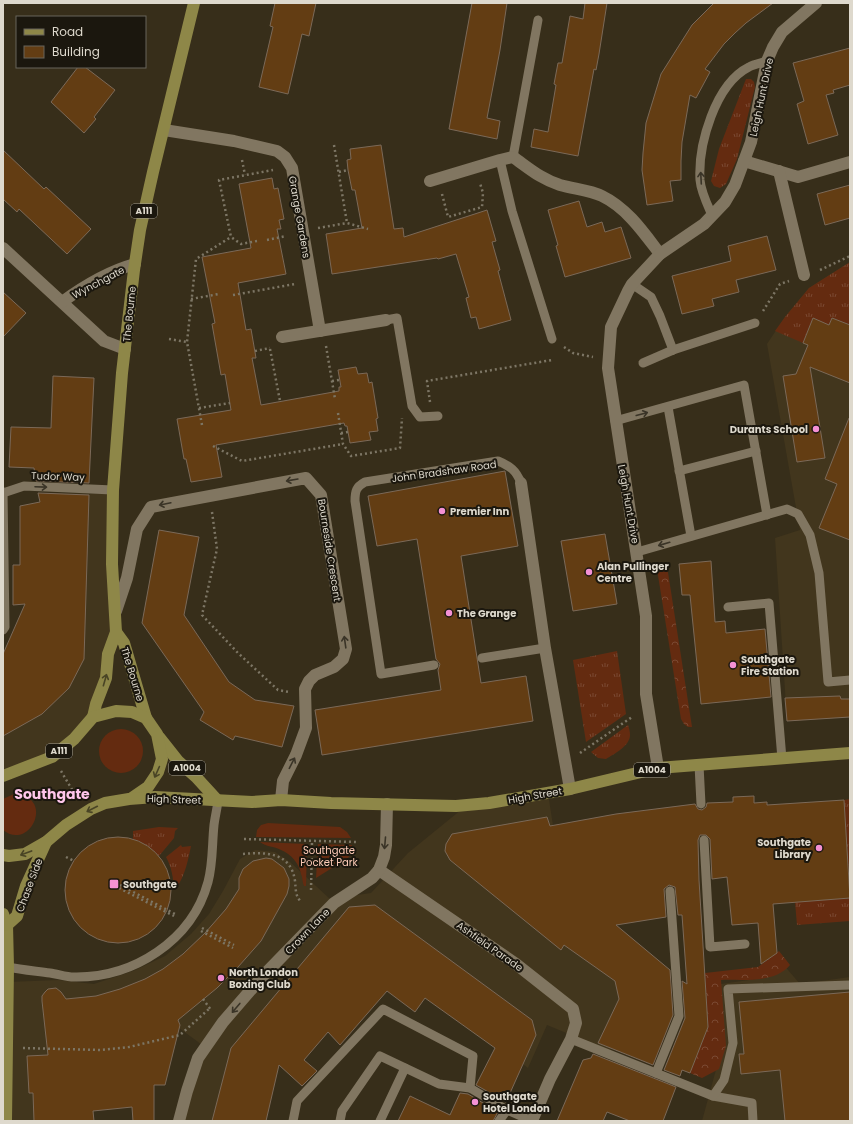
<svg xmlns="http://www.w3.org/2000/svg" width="853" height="1124" font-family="Poppins,sans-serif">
<defs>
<pattern id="grass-tufts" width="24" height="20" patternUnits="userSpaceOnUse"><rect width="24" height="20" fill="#642b10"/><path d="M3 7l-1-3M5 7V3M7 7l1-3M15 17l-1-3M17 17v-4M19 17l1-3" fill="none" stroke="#7a4932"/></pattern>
<pattern id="forest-crowns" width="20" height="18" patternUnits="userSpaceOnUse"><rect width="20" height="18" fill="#642b10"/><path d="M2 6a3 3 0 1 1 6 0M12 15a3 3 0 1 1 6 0" fill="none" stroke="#7a4932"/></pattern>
</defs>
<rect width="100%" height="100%" fill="#372e1a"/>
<g fill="#42361d">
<polygon points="850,262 850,717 787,721 775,538 800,530 767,344 785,317 809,288"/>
<polygon points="45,493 113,494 116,632 93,717 74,739 3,775 3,687 40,610"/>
<polygon points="548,793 567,917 633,996 610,1051 547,1025 528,1068 364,944 260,1065 246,1121 180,1121 205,1047 168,1020 57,1121 3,1121 8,982 58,980 94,984 133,971 165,956 191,934 209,914 223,891 240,859 255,850 275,852 290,862 330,899 371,893 408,853 467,805"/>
<polygon points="782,963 800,984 850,977 850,1121 702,1121 717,1066 707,986 763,978"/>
</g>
<g fill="url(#grass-tufts)">
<polygon points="746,79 751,79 754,82 755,87 737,159 726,184 720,188 714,186 711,181 719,149"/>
<polygon points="850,262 850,325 832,318 829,325 813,318 803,343 775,331 785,317 809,288"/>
<polygon points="617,651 626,714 586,742 573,660"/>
<path d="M 628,725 C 629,728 630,732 630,735 C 630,746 614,754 606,759 L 598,758 L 591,752 Z"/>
<polygon points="850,799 850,892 844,800"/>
<polygon points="159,827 178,828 175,831 174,838 159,856 146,845 133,839 133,831"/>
<path d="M 181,845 L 182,847 L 191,846 C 188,861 185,875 176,889 L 174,889 C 173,877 172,868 166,857 Z"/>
<polygon points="850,898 850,921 797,925 795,902"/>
</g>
<g fill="url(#forest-crowns)">
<polygon points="667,566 692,727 688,727 684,724 681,719 657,569"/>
<path d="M 779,951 L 790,965 C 774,984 743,979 721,980 L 726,1046 L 719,1069 L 702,1078 L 690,1073 L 708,1027 L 705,973 L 758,967 Z"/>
</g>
<g fill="#642b10">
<circle cx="121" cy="751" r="22"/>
<path d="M 14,794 C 56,796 30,852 3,830 L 3,799 Z"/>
<polygon points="268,823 340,827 347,832 351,838 256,837 257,830 261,825"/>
<path d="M 260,842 L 307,844 L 306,886 L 304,886 C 302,882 303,878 301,874 C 299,863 291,854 281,850 C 274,846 266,847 260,842 Z"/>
<polygon points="318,844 352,845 352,852 348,858 316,878"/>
</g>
<g fill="#633d13" stroke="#7b6958">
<polygon points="275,3 316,3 309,36 302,34 288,94 259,87 273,27 270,26"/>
<polygon points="472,3 507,3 500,50 487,118 500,121 497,139 449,129"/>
<polygon points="585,3 607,3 599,54 596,70 594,69 578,156 531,147 534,129 548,132 556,85 554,84 558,63 562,63 570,16 583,19"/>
<polygon points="714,3 773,3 746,23 735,33 724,44 705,69 710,72 696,98 690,95 682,142 681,161 681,180 670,181 673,201 647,205 642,170 643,153 646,123 661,74 692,25"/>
<polygon points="850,48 850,85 833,90 834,93 826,95 838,135 808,144 797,104 804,101 793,63"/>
<polygon points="78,67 85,67 115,90 94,117 96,119 84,133 51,102"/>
<polygon points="381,145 394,229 403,228 404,237 487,210 496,241 492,242 500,270 498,271 511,320 479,329 476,317 471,318 466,298 469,297 456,254 438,259 437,258 332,274 326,234 362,228 355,190 352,190 348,170 347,160 351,159 350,149"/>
<polygon points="3,150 44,189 46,187 91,229 67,254 19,209 17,212 3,199"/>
<polygon points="272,178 274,189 278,188 284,219 279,220 281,229 277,229 286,274 238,283 246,330 251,329 256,358 252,358 261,405 339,391 339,387 341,387 338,370 356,367 358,374 367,373 369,383 372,382 378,418 376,419 378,431 369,432 371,440 350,443 347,426 345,426 344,423 216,445 222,477 191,482 186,459 184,459 177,419 231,410 225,374 221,375 212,324 215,323 202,257 251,248 239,184"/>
<polygon points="850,185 850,218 825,225 817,194"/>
<polygon points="579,201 587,227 602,222 605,232 621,227 631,258 565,277 556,246 558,245 548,210"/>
<polygon points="767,236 776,270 736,280 739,292 712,299 714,306 682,314 672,276 731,261 728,246"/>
<polygon points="3,292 26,313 3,337"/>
<polygon points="813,318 829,325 832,318 850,325 850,383 810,367 825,458 797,462 783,376 796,374 808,345 803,343"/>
<polygon points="53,376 94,378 89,483 36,481 34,468 9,467 11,427 51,428"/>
<polygon points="849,418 850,418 850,540 819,528 837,484 825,479"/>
<polygon points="505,471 518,546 461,556 481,683 526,676 533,721 322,755 315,710 441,690 438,670 440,664 436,659 417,539 377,546 368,496"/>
<polygon points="38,493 89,495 84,659 69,688 42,714 3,736 3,654 25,604 13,605 13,565 20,565 20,506 40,502"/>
<polygon points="159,530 199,537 184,615 229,682 255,700 294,706 282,747 235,736 233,740 200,720 204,712 142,623"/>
<polygon points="605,534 617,604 573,611 561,541"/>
<polygon points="711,561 715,622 725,621 726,633 765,629 771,697 701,704 690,595 682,595 679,564"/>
<polygon points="840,696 841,699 850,699 850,717 787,721 785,698"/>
<polygon points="754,796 754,803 767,802 767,805 844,800 850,898 773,904 777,953 761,964 758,923 732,925 727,877 712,879 710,839 706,835 700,835 698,840 699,880 708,1027 690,1073 682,1070 680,1076 664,1070 685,1018 682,981 687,984 682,915 678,915 675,887 669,885 664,889 666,917 616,925 670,970 673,1015 653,1065 598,1043 619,999 615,981 564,945 561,950 450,860 445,851 446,844 452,834 547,817 550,826 616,814 695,804 698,809 702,810 706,807 707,803 733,802 733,797"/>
<circle cx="118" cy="890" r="53"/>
<polygon points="266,858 272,859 284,868 289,879 289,886 287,894 261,941 238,967 217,988 178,1020 180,1025 165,1085 154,1085 154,1121 133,1121 132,1107 93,1111 94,1121 34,1121 33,1093 29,1093 27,1056 48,1055 42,1001 42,996 45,992 48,989 56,988 61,992 66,999 96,996 120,989 145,979 163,969 183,954 205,933 226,909 239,889 239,878 243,869 253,861"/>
<polygon points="375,905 532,1020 536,1035 506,1102 476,1085 495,1048 425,998 415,1012 387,991 340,1045 328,1032 304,1060 317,1071 302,1086 279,1065 266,1121 212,1121 231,1048 349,907"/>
<polygon points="850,992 850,1121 785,1121 780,1070 741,1074 739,1054 744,1054 739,1002"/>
<polygon points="593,1054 676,1087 663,1121 630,1121 607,1112 603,1121 557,1121 583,1060 591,1058"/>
<polygon points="460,1093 468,1094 498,1112 493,1121 398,1121 410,1096 450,1115"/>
</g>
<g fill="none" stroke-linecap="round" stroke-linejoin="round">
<g stroke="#7d7665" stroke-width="2.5" stroke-dasharray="2 3" stroke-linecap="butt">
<polyline points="334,145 347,223"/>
<polyline points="242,160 245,175"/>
<polyline points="339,172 348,170"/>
<polyline points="442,194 448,217 482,207 483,193 480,183"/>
<polyline points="318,228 347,223 368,229"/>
<polyline points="267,240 286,236"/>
<polyline points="257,241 241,244 231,237 219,180 273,170"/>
<polyline points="820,270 850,256"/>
<polyline points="233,295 295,284"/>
<polyline points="191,299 219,294"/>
<polyline points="763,311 780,284 789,281"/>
<polyline points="169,339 187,342"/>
<polyline points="326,346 335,399"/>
<polyline points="564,347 573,353 593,357"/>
<polyline points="270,349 280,401"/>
<polyline points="255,351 270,348"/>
<polyline points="332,381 339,380"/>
<polyline points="430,402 427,381 552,360"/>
<polyline points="199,408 230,403"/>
<polyline points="338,413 343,444 351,456 400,448 402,418"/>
<polyline points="202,425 187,342 196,259 231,237"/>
<polyline points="341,433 348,432"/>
<polyline points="213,446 242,461 343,444"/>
<polyline points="212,512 217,549 202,615 238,653 278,690 289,692"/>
<polyline points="580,753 632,717"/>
<polyline points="61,771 77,798"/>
<polyline points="244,839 357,842"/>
<path d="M 243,854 C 266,852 291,852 295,881 C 296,890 295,895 301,902"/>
<polyline points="66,857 74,861"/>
<polyline points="120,885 175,914"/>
<polyline points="119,888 174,916"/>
<polyline points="311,890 312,841"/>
<polyline points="202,928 234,945"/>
<polyline points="201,931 233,948"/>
<polyline points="203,999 211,1010"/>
<polyline points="23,1048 100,1050 129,1047 180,1035 209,1009"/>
</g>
<g stroke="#817661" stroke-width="9">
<polyline points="513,157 538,20"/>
<polyline points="500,160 512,211 552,339"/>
<path d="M 712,215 C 707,204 701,192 700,180 C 698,145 715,84 749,67 C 754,64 761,63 767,61"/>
<polyline points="632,284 651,297 660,316 673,350 755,323"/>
<polyline points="386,320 397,318 412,406 420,417 438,416"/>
<polyline points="643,363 673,350"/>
<polyline points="668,407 691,536"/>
<polyline points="615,421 744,385 767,515"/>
<polyline points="679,471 756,451"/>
<polyline points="3,492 5,627 3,630"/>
<polyline points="3,493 24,486 113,490"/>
<polyline points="637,552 787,509 798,514 810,535 819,573 828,682 850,680"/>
<polyline points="728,607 769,603 782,759"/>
<polyline points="482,658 545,648"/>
<path d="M 434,665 L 381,674 L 355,501 C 355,491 356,487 365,482 L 498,461 C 510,466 516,470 521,483"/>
<polyline points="699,765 701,804"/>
<polyline points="704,840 710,947 745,944"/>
<path d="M 8,967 C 22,970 36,971 50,973 C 58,974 66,977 74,977 C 133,978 192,941 208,882 C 213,864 212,844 214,825 C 215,817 217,809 218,801"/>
<polyline points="571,1039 713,1096 752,1103 753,1121"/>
<polyline points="656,1073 679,1016 670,891"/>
<polyline points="713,1096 724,1080 733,1043 728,989 850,985"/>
<polyline points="293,1121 297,1101 383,1009 473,1056 470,1088 507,1110"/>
<polyline points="340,1121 342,1111 380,1056 439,1084 470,1088"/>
<polyline points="380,1121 405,1068"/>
<polyline points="499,1121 507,1110 532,1121"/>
</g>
<g stroke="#817661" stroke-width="12">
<polyline points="164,130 234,141 277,151 285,157 292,168 320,331"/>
<polyline points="744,161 798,177 850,162"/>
<polyline points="779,171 804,275"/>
<path d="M 430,181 L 500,160 L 513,157 C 530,169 541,179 560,185 C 574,189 590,190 602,196 C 627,208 644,233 660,254"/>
<polyline points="3,248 104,341 125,349"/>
<path d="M 62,302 C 84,286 109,271 135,264"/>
<polyline points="282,337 386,320"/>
<polyline points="521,483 545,648 570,789"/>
<polyline points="116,611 127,578 137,529 151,507 306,478 321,495 346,649 343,659 334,667 315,675 309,681 305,689 306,728 296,755 283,781 281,800"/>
<polyline points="658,768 646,694 646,616 608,368 611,327 628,291 632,284 660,254 704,224 725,202 735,185 751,142 767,61 773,47 782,32 816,3"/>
<polyline points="379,870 516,964 573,1009 576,1023 571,1039 550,1079 532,1121"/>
<polyline points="179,1121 187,1091 198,1058 223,1022 262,977 334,903 372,878 379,870 384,857 386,845 387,804"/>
</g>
<g stroke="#8e8748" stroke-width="12">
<polyline points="116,632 124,643 146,718"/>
<polyline points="93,717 96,704 106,678 108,654 116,632 112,564 113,490 122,373 134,270 140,230 153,172 194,3"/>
<polyline points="159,737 178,761 196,777 218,801"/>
<polyline points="3,776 52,757 74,739 93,717 116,711 132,712 146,718 157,734 162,759 158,772 148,787 132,798"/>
<polyline points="3,855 9,856 25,854 46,842 66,825 91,809 105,803 129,799 155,797 252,802 281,800 331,803 456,806 489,803 570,789 658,768 850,753"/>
<polyline points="3,914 7,925 8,967 6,1121"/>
<polyline points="7,925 17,916 26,886 46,842"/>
</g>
</g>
<defs><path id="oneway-shaft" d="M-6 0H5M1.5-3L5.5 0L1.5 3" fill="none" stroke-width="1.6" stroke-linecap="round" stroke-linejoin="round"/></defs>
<g stroke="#3a3427">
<use href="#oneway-shaft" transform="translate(701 178) rotate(-93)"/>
<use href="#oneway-shaft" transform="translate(642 414) rotate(-15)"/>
<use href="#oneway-shaft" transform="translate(292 480) rotate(170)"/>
<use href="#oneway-shaft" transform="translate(41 487) rotate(2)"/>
<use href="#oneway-shaft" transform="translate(165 504) rotate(168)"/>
<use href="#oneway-shaft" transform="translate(664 544) rotate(164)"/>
<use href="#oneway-shaft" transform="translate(345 642) rotate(-98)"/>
<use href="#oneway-shaft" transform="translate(292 763) rotate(-63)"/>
<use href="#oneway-shaft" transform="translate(385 843) rotate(95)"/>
<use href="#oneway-shaft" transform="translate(236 1008) rotate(130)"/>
</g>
<g stroke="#494425">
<use href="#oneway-shaft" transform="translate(105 680) rotate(-74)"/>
<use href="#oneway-shaft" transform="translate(157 772) rotate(114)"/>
<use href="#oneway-shaft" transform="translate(92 809) rotate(153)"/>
<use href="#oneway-shaft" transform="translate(26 853) rotate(160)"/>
</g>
<g fill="#f491d4" stroke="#1b170e" stroke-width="1.5">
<circle cx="816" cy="429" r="4"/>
<circle cx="442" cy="511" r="4"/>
<circle cx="589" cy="572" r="4"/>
<circle cx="449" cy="613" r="4"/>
<circle cx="733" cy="665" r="4"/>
<circle cx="819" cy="848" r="4"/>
<rect x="109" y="879" width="10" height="10" rx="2"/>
<circle cx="221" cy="978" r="4"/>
<circle cx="475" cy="1102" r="4"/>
</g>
<g text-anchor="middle" stroke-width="4" stroke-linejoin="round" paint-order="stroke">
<g fill="#1b170e" stroke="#a49f94" stroke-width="1">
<rect x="131" y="204" width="26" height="14" rx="3"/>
<rect x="46" y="744" width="26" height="14" rx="3"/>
<rect x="169" y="761" width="36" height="14" rx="3"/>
<rect x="634" y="763" width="36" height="14" rx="3"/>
</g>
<g font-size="9" font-weight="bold" fill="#ded9cd">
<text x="144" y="214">A111</text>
<text x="59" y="754">A111</text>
<text x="187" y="771">A1004</text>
<text x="652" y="773">A1004</text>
</g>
<g font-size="10" fill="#ded9cd" stroke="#1b170e">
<text transform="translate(761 97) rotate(-78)" y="4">Leigh Hunt Drive</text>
<text transform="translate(300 217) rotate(80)" y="4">Grange Gardens</text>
<text transform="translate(98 282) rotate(-28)" y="4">Wynchgate</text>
<text transform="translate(129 314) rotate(-84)" y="4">The Bourne</text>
<text transform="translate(444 471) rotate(-8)" y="4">John Bradshaw Road</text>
<text transform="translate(58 476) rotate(2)" y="4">Tudor Way</text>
<text transform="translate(629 504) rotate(80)" y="4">Leigh Hunt Drive</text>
<text transform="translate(330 550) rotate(81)" y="4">Bourneside Crescent</text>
<text transform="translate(133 674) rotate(73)" y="4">The Bourne</text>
<text transform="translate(535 795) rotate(-10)" y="4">High Street</text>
<text transform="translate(174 799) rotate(2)" y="4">High Street</text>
<text transform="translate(29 885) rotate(-69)" y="4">Chase Side</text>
<text transform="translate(307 931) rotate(-46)" y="4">Crown Lane</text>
<text transform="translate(490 946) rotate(35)" y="4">Ashfield Parade</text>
</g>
<g font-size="10" font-weight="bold" fill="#ded9cd" stroke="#1b170e" text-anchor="start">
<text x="808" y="433" text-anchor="end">Durants School</text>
<text x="450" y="515">Premier Inn</text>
<text x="597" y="570">Alan Pullinger<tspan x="597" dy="12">Centre</tspan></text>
<text x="457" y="617">The Grange</text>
<text x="741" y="663">Southgate<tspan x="741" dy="12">Fire Station</tspan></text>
<text x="811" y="846" text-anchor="end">Southgate<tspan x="811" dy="12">Library</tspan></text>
<text x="123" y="888">Southgate</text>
<text x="229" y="976">North London<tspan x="229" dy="12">Boxing Club</tspan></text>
<text x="483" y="1100">Southgate<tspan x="483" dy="12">Hotel London</tspan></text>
</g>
<g font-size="10" fill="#feccb8" stroke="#1b170e">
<text x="329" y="854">Southgate<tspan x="329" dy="12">Pocket Park</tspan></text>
</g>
<g font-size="14" font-weight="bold" fill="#ffc6eb" stroke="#1b170e">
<text x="52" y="799">Southgate</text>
</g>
</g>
<rect width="853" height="1124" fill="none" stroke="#ded9cd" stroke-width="8"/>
<rect x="16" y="16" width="130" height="52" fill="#1b170e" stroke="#69655a"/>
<rect x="24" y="29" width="20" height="6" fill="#8e8748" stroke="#69655a"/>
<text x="52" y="36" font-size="12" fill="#ded9cd">Road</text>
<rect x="24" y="46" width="20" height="12" fill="#633d13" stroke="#69655a"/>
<text x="52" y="56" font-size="12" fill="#ded9cd">Building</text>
</svg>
